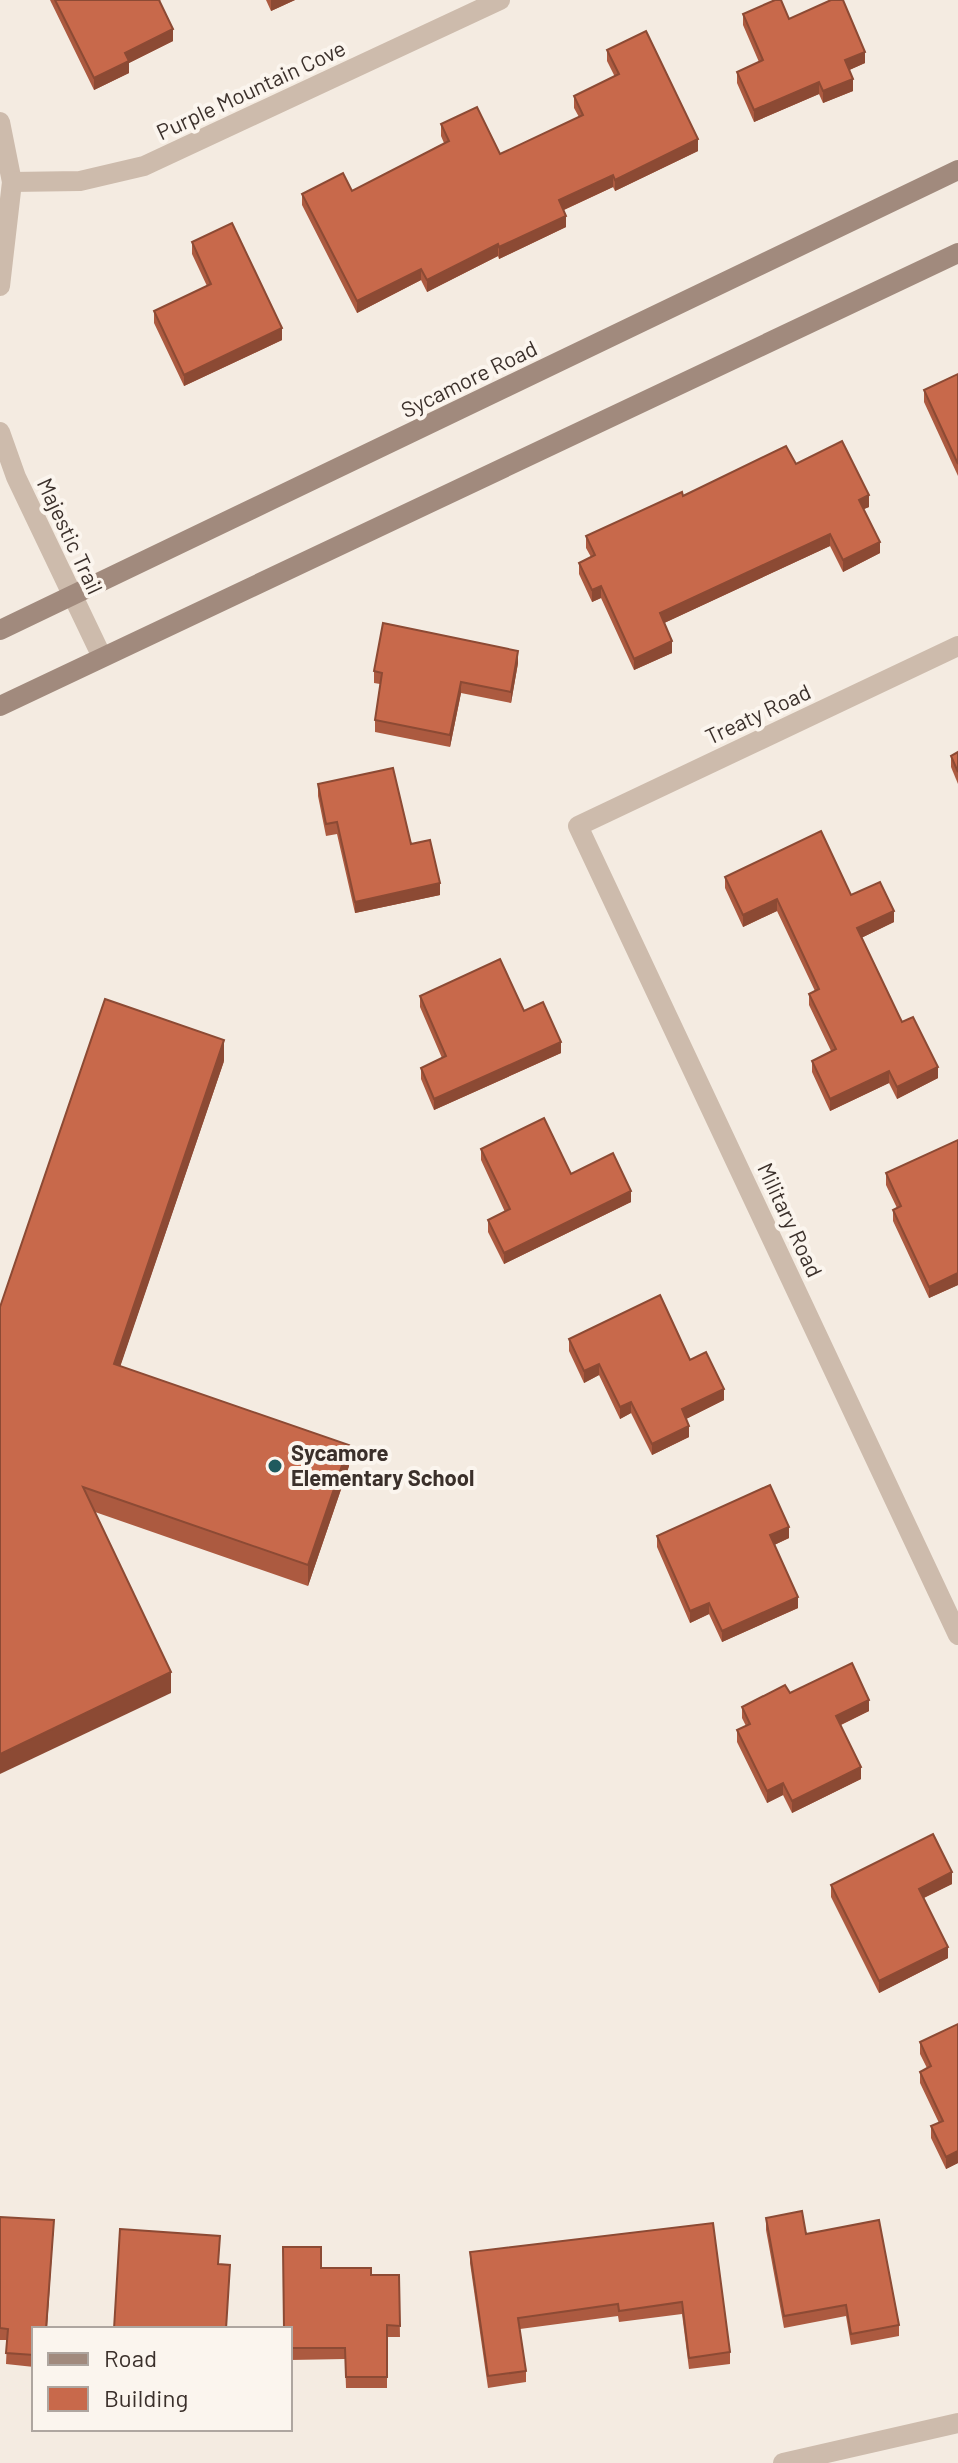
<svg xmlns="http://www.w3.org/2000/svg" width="958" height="2463" font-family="Barlow,sans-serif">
<rect width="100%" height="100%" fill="#f4ebe1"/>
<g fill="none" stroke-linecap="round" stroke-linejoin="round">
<g stroke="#cdbbac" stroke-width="20">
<polyline points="0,122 12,182 0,286"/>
<polyline points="12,182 80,181 144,166 500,0"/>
<polyline points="0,432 16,477 102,657"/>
<polyline points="958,646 578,826 958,1635"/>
<polyline points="783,2463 958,2423"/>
</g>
<g stroke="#a18a7d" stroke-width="20">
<polyline points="0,630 958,170"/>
<polyline points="0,706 958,253"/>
</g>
</g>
<g fill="#ac5a40">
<polygon points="50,0 161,0 159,1 173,41 129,63 129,73 94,90"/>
<polygon points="266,0 295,0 271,11"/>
<polygon points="743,14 789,19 865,63 849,70 853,91 823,103 819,94 754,122 737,83 737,72 759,62 743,25"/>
<polygon points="607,50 698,151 615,191 613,187 564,210 566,227 499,259 498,256 427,292 421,280 357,313 302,205 302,194 352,191 444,143 441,136 441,124 500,154 579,117 574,108 574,96 615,77 607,61"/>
<polygon points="192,242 282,340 184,386 154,323 154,311 207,286 192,254"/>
<polygon points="958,374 958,476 924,402 924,390"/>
<polygon points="796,464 869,507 864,509 880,553 843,572 830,546 664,623 672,653 634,670 601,598 592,602 579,574 579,563 591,557 586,548 586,536 683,496"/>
<polygon points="518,663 511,703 461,693 450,747 375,732 375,720 380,684 374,683 374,671"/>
<polygon points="958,752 958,784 951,767 951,756"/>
<polygon points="318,784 411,844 440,895 355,913 337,834 326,836 318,796"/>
<polygon points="725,877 851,895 894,922 861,938 902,1022 938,1078 897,1099 889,1083 830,1111 812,1072 812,1061 831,1051 809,1005 809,994 815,991 777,911 743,927 725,888"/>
<polygon points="420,996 524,1011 561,1053 434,1110 421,1079 421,1068 442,1058 420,1007"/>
<polygon points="224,1061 120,1366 349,1466 308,1586 95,1512 171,1693 0,1307"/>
<polygon points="958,1140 958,1285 929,1298 893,1221 893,1210 897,1208 886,1185 886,1173"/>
<polygon points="481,1149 571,1174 631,1202 504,1264 488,1232 488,1220 505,1212 481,1160"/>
<polygon points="569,1339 724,1400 686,1419 689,1437 652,1455 631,1413 620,1419 599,1375 584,1383 569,1351"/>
<polygon points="657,1536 789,1538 774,1545 798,1608 722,1642 709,1614 690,1623 657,1547"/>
<polygon points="790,1693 869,1711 841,1725 861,1779 792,1813 783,1795 767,1803 737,1742 737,1730 746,1726 742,1718 742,1707"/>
<polygon points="952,1884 924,1898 948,1958 879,1993 831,1897 831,1885"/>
<polygon points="958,2024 958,2163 946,2169 931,2138 931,2126 939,2123 920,2083 920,2072 927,2068 920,2054 920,2042"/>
<polygon points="0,2217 54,2232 34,2329 34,2367 6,2364 7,2340 0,2340"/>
<polygon points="766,2218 806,2234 899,2325 899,2336 851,2345 846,2316 784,2328 766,2230"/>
<polygon points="713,2223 730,2352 730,2364 689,2369 682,2314 619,2322 618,2316 520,2329 526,2371 526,2382 488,2388 470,2263 470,2252"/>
<polygon points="321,2268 371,2275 399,2275 400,2337 387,2337 387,2388 346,2388 345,2359 290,2360 290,2329"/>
</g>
<g fill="#8c4a34">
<polygon points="271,0 295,0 271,11"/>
<polygon points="173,29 173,41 129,63 129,73 94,90 94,78 125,53"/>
<polygon points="865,52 865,63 845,72 845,60"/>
<polygon points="853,79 853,91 823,103 823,91"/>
<polygon points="819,82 819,94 754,122 754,110"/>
<polygon points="698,139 698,151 615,191 615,180"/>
<polygon points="613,175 613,187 559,212 559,200"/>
<polygon points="566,216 566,227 499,259 499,247"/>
<polygon points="498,244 498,256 427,292 427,280"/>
<polygon points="421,269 421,280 357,313 357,301"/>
<polygon points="282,328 282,340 184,386 184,375"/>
<polygon points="869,495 869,507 859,511 859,500"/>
<polygon points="830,534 830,546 660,625 660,613"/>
<polygon points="880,542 880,553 843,572 843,560"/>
<polygon points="601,586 601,598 592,602 592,590"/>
<polygon points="672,641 672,653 634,670 634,659"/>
<polygon points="518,651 518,663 511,703 511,692"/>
<polygon points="461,682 461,693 450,747 450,735"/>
<polygon points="440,883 440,895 355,913 355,902"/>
<polygon points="777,899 777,911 743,927 743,915"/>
<polygon points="894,911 894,922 857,940 857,928"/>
<polygon points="224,1040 224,1061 114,1385 114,1364"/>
<polygon points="561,1042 561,1053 434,1110 434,1099"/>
<polygon points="938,1067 938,1078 897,1099 897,1087"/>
<polygon points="889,1071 889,1083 830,1111 830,1099"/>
<polygon points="631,1191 631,1202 504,1264 504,1253"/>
<polygon points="958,1273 958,1285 929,1298 929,1287"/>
<polygon points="599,1364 599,1375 584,1383 584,1371"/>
<polygon points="724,1389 724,1400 682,1421 682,1409"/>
<polygon points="631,1402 631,1413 620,1419 620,1407"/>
<polygon points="689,1426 689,1437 652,1455 652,1444"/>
<polygon points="349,1445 349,1466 308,1586 308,1565"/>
<polygon points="789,1527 789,1538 770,1547 770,1535"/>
<polygon points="798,1597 798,1608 722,1642 722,1631"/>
<polygon points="709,1603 709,1614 690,1623 690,1611"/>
<polygon points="171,1672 171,1693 0,1774 0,1754"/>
<polygon points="869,1700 869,1711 836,1727 836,1716"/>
<polygon points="861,1767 861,1779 792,1813 792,1801"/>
<polygon points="783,1783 783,1795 767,1803 767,1791"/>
<polygon points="952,1872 952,1884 919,1900 919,1889"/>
<polygon points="948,1947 948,1958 879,1993 879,1981"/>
<polygon points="958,2151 958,2163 946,2169 946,2157"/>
<polygon points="54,2220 47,2329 46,2329"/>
</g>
<g fill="#c8694b" stroke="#8c4a34" stroke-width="2">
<polygon points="55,0 159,0 173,29 125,53 129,61 94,78"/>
<polygon points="775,0 781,0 789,19 831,0 843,0 865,52 845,60 853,79 823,91 819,82 754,110 737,72 763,60 743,14"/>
<polygon points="646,31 698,139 615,180 613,175 559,200 566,216 499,247 498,244 427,280 421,269 357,301 302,194 343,173 352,191 449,141 441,124 477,107 500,154 583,115 574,96 619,74 607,50"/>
<polygon points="232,223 282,328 184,375 154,311 211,284 192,242"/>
<polygon points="958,374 958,464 924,390"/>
<polygon points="842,441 869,495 859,500 880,542 843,560 830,534 660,613 672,641 634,659 601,586 592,590 579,563 595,555 586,536 682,492 683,496 786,446 796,464"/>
<polygon points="383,623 518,651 511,692 461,682 450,735 375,720 382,673 374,671"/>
<polygon points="958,752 958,772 951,756"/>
<polygon points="393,768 411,844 430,840 440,883 355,902 337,822 326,824 318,784"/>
<polygon points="821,831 851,895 880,882 894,911 857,928 902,1022 913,1017 938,1067 897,1087 889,1071 830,1099 812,1061 836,1049 809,994 819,989 777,899 743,915 725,877"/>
<polygon points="500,959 524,1011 543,1002 561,1042 434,1099 421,1068 446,1056 420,996"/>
<polygon points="105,999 224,1040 114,1364 349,1445 308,1565 83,1487 171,1672 0,1754 0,1307"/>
<polygon points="544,1118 571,1174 613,1153 631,1191 504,1253 488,1220 510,1209 481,1149"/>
<polygon points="958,1140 958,1273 929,1287 893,1210 901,1206 886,1173"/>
<polygon points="660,1295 690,1360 706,1352 724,1389 682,1409 689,1426 652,1444 631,1402 620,1407 599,1364 584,1371 569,1339"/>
<polygon points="770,1485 789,1527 770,1535 798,1597 722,1631 709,1603 690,1611 657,1536"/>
<polygon points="852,1663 869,1700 836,1716 861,1767 792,1801 783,1783 767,1791 737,1730 750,1724 742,1707 785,1685 790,1693"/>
<polygon points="933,1834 952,1872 919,1889 948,1947 879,1981 831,1885"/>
<polygon points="958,2024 958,2151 946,2157 931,2126 943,2121 920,2072 931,2066 920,2042"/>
<polygon points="802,2211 806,2234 879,2220 899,2325 851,2334 846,2305 784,2316 766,2218"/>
<polygon points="0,2217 54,2220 46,2329 34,2329 34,2355 6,2353 8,2329 0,2328"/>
<polygon points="713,2223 730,2352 689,2358 682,2302 619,2311 618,2304 518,2318 526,2371 488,2376 470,2252"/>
<polygon points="120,2229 220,2236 218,2264 230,2265 226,2329 114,2329"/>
<polygon points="283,2247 321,2247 321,2268 371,2268 371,2275 399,2275 400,2326 387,2325 387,2377 346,2377 345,2348 290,2348 290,2329 284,2329"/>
</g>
<circle fill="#1f5a5e" stroke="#fbf5ee" stroke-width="3" cx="275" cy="1466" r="8"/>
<g text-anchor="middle" stroke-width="8" stroke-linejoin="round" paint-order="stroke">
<g font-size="22" fill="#3b302b" stroke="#fbf5ee">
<text transform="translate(251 90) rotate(-25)" y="8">Purple Mountain Cove</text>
<text transform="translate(469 379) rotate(-26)" y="8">Sycamore Road</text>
<text transform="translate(70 536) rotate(65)" y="8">Majestic Trail</text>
<text transform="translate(758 714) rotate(-25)" y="8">Treaty Road</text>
<text transform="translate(790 1220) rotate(65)" y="8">Military Road</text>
</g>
<g font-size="22" font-weight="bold" fill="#3b302b" stroke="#fbf5ee" text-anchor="start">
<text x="291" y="1461">Sycamore<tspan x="291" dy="25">Elementary School</tspan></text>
</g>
</g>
<rect x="32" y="2327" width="260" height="104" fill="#fbf5ee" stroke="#aea6a0" stroke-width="2"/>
<rect x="48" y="2353" width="40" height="12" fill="#a18a7d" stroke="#aea6a0" stroke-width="2"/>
<text x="104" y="2367" font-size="24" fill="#3b302b">Road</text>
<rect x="48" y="2387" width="40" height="24" fill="#c8694b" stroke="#aea6a0" stroke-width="2"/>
<text x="104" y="2407" font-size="24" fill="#3b302b">Building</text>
</svg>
